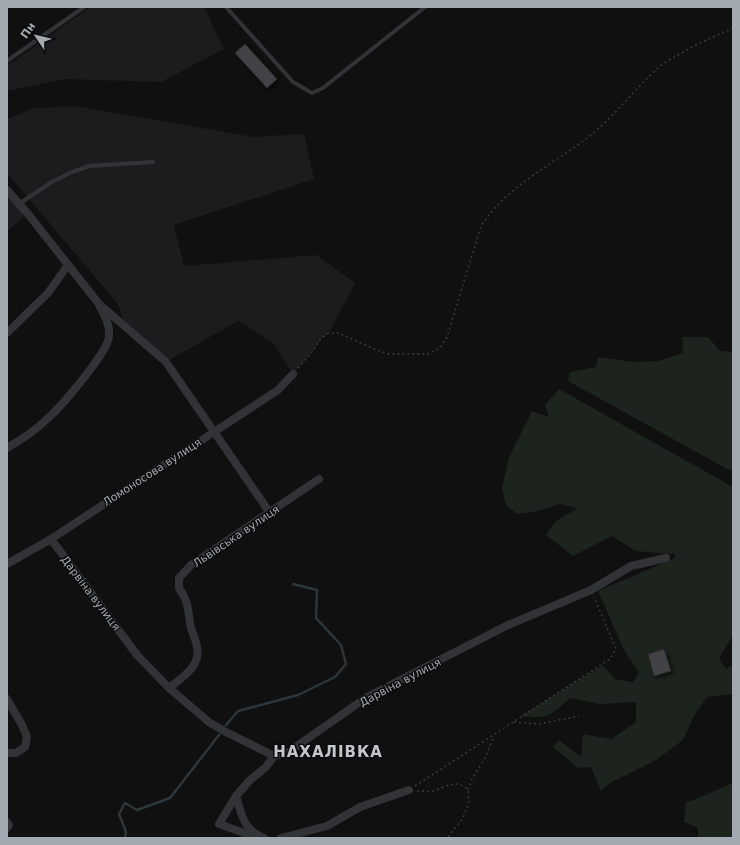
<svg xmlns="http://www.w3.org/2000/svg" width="740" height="845" font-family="'DejaVu Sans',sans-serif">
<defs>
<filter id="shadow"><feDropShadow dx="2.5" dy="2.5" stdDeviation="2" flood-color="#0009"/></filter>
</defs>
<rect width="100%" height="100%" fill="#101011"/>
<g fill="#1c1c1e">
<polygon points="90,7 204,7 224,49 161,82 66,79 7,91 7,66"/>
<polygon points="76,106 253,137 304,134 314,179 174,225 184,266 316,255 355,283 329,333 321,339 313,351 293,374 274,344 238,321 166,362 126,326 117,303 7,173 7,119 35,108"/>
<polygon points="7,190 28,214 7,231"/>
</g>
<g fill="#1d231d">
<polygon points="682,337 708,337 720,351 733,352 733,471 729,470 568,381 570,372 596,367 598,357 634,362 658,361 683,353"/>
<path d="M 559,389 L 733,487 L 733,635 L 719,658 L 726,669 L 733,665 L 733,694 L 707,697 L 694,716 L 683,740 L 656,760 L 610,783 L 601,791 L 591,767 L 578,768 L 553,747 L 559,740 L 581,757 L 583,734 L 611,739 L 636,722 L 636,702 L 600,704 L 570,698 C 551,716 547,719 521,716 L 603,665 L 615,679 L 633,682 L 639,672 L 625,652 L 598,591 L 675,558 L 674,553 L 671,554 L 635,551 L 612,536 L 573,556 L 546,535 L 556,521 L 578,508 L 560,504 L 538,511 L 517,514 L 506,505 L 502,488 L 509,457 L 532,411 L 549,417 L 545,405 Z"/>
<polygon points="733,783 733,838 698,838 698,828 684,822 686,802 694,800"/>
</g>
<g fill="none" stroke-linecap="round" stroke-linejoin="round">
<g stroke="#2d363a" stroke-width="2.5">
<polyline points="226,725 238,711 298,695 335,677 346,664 341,645 316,618 317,590 293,584"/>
<polyline points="125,838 126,832 119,814 125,803 137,810 170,798 219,735"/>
</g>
</g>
<g fill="#424346" stroke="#2a2b2d" filter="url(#shadow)">
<polygon points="245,44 277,79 267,88 235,53"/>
<polygon points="664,649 671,671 654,676 648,654"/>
</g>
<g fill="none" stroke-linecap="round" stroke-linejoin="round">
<g stroke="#383a3c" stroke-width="1.5" stroke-dasharray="2 3" stroke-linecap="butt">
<path d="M 298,368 L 313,351 L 321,338 L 329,333 L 339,333 L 376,350 L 389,354 L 428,354 L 440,348 L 447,337 L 481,226 C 506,187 550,166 586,139 C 613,118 633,91 658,68 C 662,64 668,61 673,58 C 692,46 713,37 733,28"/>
<polyline points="514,722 539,724 579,716"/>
<polyline points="415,786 610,659 616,649 594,597"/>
<polyline points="468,790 472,779 485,758 494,736"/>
<path d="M 417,791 C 422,791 428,792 433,791 C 447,787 456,778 468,790 L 469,803 L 462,820 L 447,838"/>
</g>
<g stroke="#323336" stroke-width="4">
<polyline points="226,7 293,82 312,93 323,88 425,7"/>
<polyline points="7,61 84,7"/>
<polyline points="19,204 50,183 72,172 89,166 153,162"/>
</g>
<g stroke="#323336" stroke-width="8">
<polyline points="7,190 28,214 99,304 166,362 270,513"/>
<polyline points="7,333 48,293 68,265"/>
<path d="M 7,448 C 21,440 36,430 47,419 C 60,408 109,351 109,336 C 110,325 105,316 100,307"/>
<polyline points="51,539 137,655 169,688 210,723 226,732 274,756 287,753 367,697 508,625 591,590 631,566 666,558"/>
<polyline points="7,564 51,539 278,390 293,374"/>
<path d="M 169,688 C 182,677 201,667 197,647 C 196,639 191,631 190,623 C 188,609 188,600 179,588 L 179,578 L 191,565 L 319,479"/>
<polyline points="7,699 22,725 27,737 25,747 16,753 7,753"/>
<polyline points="236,796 219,824 250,835"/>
<polyline points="7,822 9,825 7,828"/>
<path d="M 264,838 C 243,830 242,815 236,796 L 250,780 L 266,767 L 274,756"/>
<polyline points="281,838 327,826 360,807 409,790"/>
</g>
</g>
<g text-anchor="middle" stroke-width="3" stroke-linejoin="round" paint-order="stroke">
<g font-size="11" fill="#a3a9b0" stroke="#0b0b0c">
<text transform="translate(152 472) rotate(-33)" y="4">Ломоносова вулиця</text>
<text transform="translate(236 536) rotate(-34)" y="4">Львівська вулиця</text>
<text transform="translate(91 593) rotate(53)" y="4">Дарвіна вулиця</text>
<text transform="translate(400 682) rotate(-28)" y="4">Дарвіна вулиця</text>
</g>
<g font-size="15" font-weight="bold" letter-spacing="1" fill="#c3c7cd" stroke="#0b0b0c">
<text x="328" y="757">НАХАЛІВКА</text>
</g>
</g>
<rect width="740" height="845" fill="none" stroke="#a3a9b0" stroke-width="16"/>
<g transform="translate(36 36) rotate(305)" stroke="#0b0b0c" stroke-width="3" paint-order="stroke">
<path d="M0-3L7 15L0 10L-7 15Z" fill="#a3a9b0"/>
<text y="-6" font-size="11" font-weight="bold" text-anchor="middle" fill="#a3a9b0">Пн</text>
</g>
</svg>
